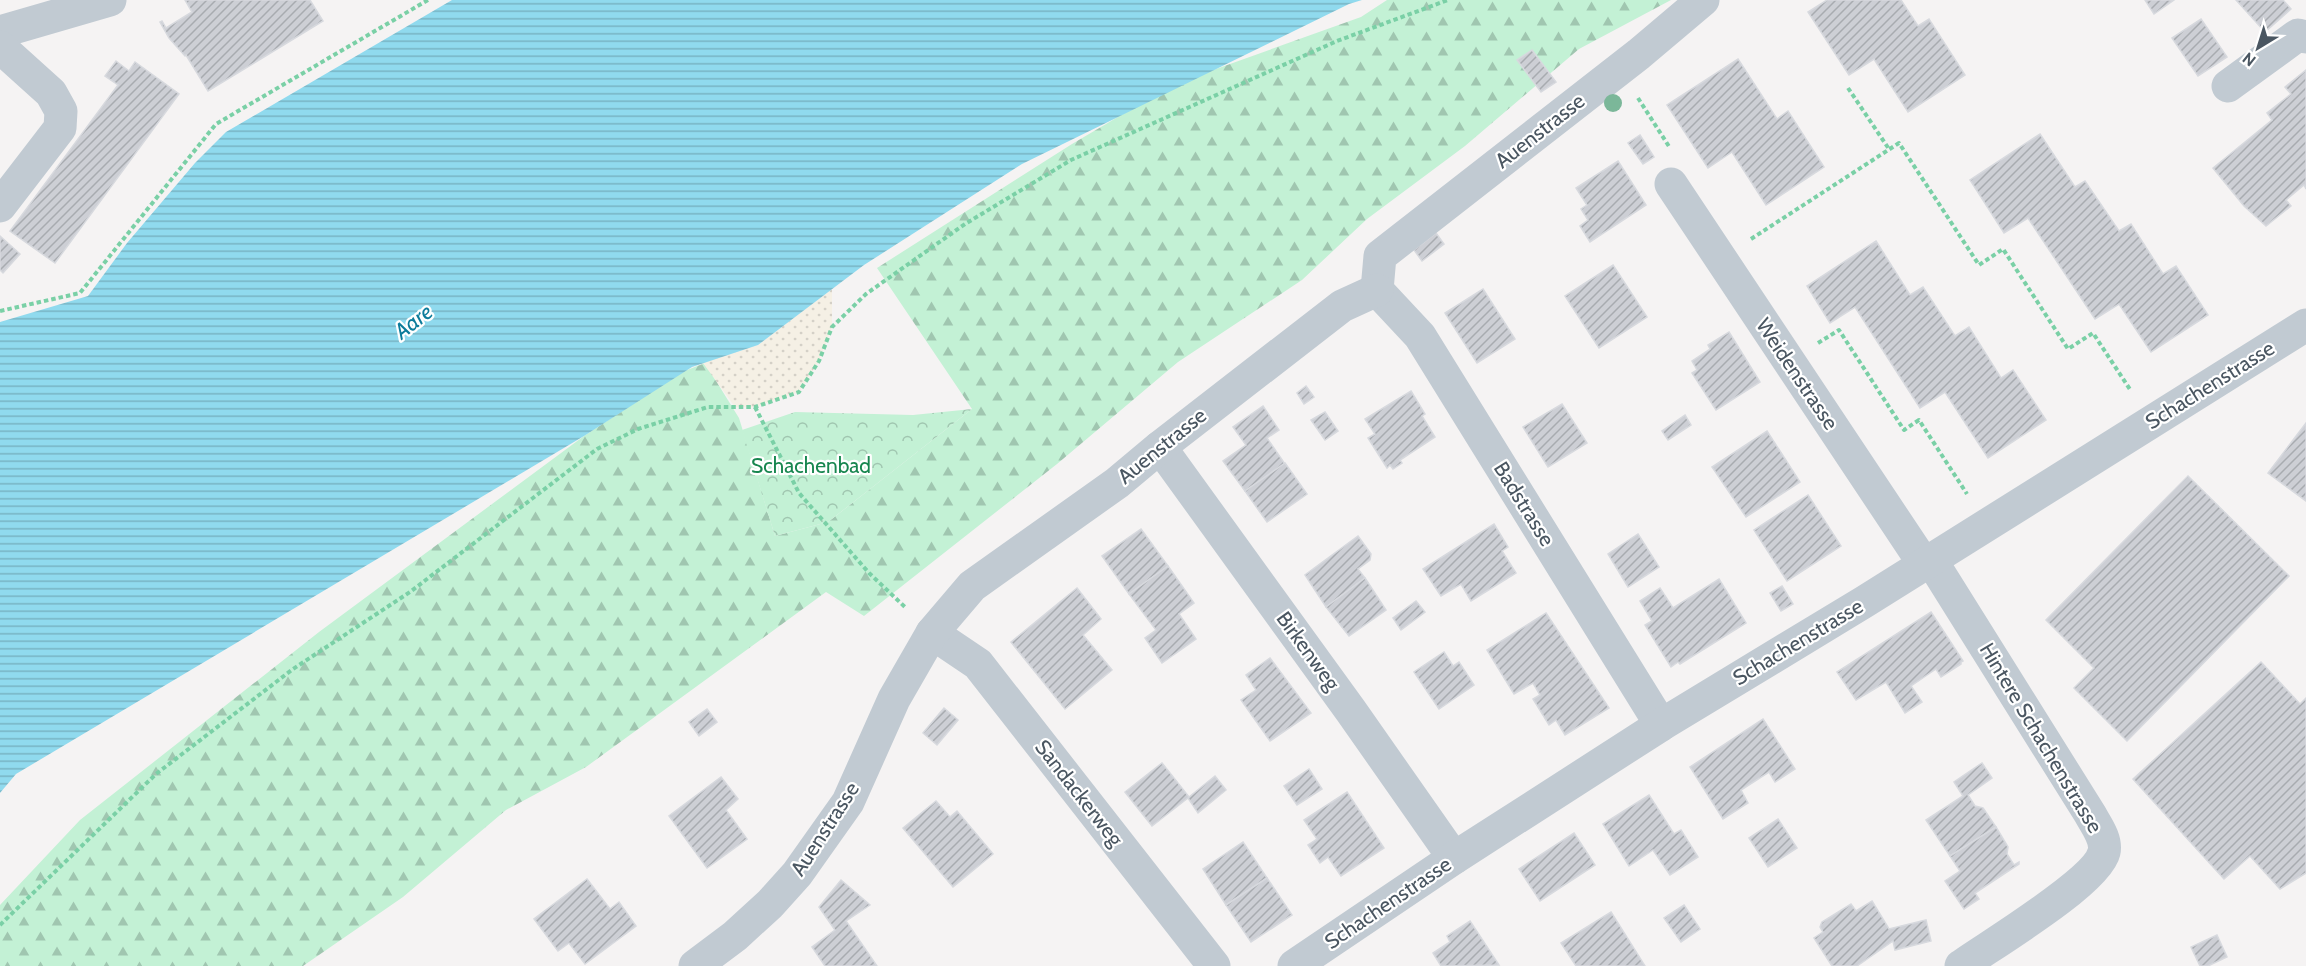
<svg xmlns="http://www.w3.org/2000/svg" width="2306" height="966" font-family="Cabin,sans-serif">
<defs>
<pattern id="forest-firs" width="22" height="20" patternUnits="userSpaceOnUse" patternTransform="scale(1.5)"><rect width="22" height="20" fill="#c3f1d5"/><path d="M5 1l3.5 6h-7zM16 11l3.5 6h-7z" fill="#a0c6b0"/></pattern>
<pattern id="sand-dots" width="8" height="8" patternUnits="userSpaceOnUse" patternTransform="scale(1.5)"><rect width="8" height="8" fill="#f5f0e5"/><path d="M2 2h.1M6 6h.1" fill="none" stroke="#d4d0c7" stroke-width="1.8" stroke-linecap="round"/></pattern>
<pattern id="park-crowns" width="20" height="18" patternUnits="userSpaceOnUse" patternTransform="scale(1.5)"><rect width="20" height="18" fill="#c3f1d5"/><path d="M2 6a3 3 0 1 1 6 0M12 15a3 3 0 1 1 6 0" fill="none" stroke="#a0c6b0"/></pattern>
<pattern id="water-rules" width="6" height="5" patternUnits="userSpaceOnUse" patternTransform="scale(1.5)"><rect width="6" height="5" fill="#90daee"/><path d="M0 2.5h6" fill="none" stroke="#78b4c4"/></pattern>
<pattern id="building-hatch" width="6" height="6" patternUnits="userSpaceOnUse" patternTransform="scale(1.5)"><rect width="6" height="6" fill="#cdcfd5"/><path d="M-1 1l2-2M0 6l6-6M5 7l2-2" fill="none" stroke="#a8abb0"/></pattern>
</defs>
<rect width="100%" height="100%" fill="#f5f3f3"/>
<polygon fill="url(#forest-firs)" points="1387,0 1671,0 1579,49 1465,146 1367,219 1302,280 1178,362 1057,464 864,616 826,592 586,767 506,810 403,897 303,966 0,966 0,905 80,820 319,632 584,436 682,372 705,363 739,418 775,536 828,522 972,409 877,268 1072,144 1174,84 1361,17"/>
<polygon fill="url(#sand-dots)" points="832,289 832,327 819,361 799,392 755,407 735,407 703,363 758,345"/>
<polygon fill="url(#park-crowns)" points="972,409 828,522 775,536 742,430 795,412 913,415"/>
<polygon fill="url(#water-rules)" points="452,0 1362,0 1349,4 1022,164 864,265 758,345 692,367 584,436 16,774 0,793 0,322 88,296 127,243 195,163 226,132"/>
<g fill="url(#building-hatch)" stroke="#d7d9de" stroke-width="1.5">
<polygon points="185,0 310,0 323,21 208,91 186,55 185,56 169,38 160,22 162,21 166,28 192,12"/>
<polygon points="1827,0 1901,0 1918,26 1929,19 1965,75 1908,112 1874,59 1849,75 1808,12"/>
<polygon points="2145,0 2174,0 2154,14"/>
<polygon points="2236,0 2283,0 2291,9 2265,32"/>
<polygon points="2201,19 2227,57 2198,76 2172,38"/>
<polygon points="1532,50 1556,82 1541,92 1517,60"/>
<polygon points="1738,59 1777,119 1788,111 1824,167 1766,205 1732,152 1708,168 1667,105"/>
<polygon points="116,61 129,71 135,62 179,94 55,263 10,231 118,85 105,76"/>
<polygon points="2306,70 2306,189 2304,185 2286,200 2291,206 2266,226 2244,206 2213,168 2272,120 2267,113 2291,94 2285,87"/>
<polygon points="2040,134 2075,187 2085,181 2119,231 2131,224 2163,274 2176,266 2208,315 2151,352 2119,304 2095,319 2028,218 2004,233 1970,180"/>
<polygon points="1640,135 1654,157 1643,164 1628,143"/>
<polygon points="1618,161 1646,205 1590,242 1580,226 1588,220 1581,209 1587,205 1576,188"/>
<polygon points="1436,233 1444,244 1422,261 1414,250"/>
<polygon points="0,236 20,254 3,273 0,270"/>
<polygon points="1876,241 1910,295 1923,287 1955,336 1969,327 2001,378 2013,370 2046,420 1988,458 1945,392 1920,408 1855,307 1830,323 1807,286"/>
<polygon points="1613,265 1647,317 1599,348 1565,296"/>
<polygon points="1483,289 1515,339 1477,363 1445,313"/>
<polygon points="1729,332 1760,382 1716,410 1692,373 1697,370 1692,361 1710,349 1708,345"/>
<polygon points="1306,386 1314,397 1304,404 1297,393"/>
<polygon points="1411,391 1425,414 1422,416 1435,437 1400,460 1402,463 1393,469 1390,465 1387,468 1368,438 1375,434 1365,419"/>
<polygon points="1562,404 1587,443 1548,467 1523,427"/>
<polygon points="1263,406 1279,430 1267,438 1285,464 1245,491 1223,461 1246,445 1233,427"/>
<polygon points="1325,412 1338,431 1325,440 1311,420"/>
<polygon points="1685,415 1691,425 1668,440 1662,431"/>
<polygon points="2306,423 2306,501 2268,473"/>
<polygon points="1767,431 1800,482 1746,517 1712,467"/>
<polygon points="1285,463 1307,494 1267,522 1245,491"/>
<polygon points="2188,476 2289,576 2127,741 2074,688 2094,668 2046,620"/>
<polygon points="1808,495 1841,546 1787,581 1754,530"/>
<polygon points="1494,524 1508,547 1502,551 1516,573 1471,601 1461,584 1441,596 1423,569"/>
<polygon points="1141,529 1168,566 1129,594 1102,556"/>
<polygon points="1638,534 1659,567 1628,587 1608,554"/>
<polygon points="1358,536 1371,554 1370,560 1358,569 1365,578 1326,607 1305,575"/>
<polygon points="1168,566 1194,603 1179,614 1196,639 1162,663 1145,638 1156,630 1129,594"/>
<polygon points="1365,578 1386,610 1349,636 1326,607"/>
<polygon points="1719,579 1746,623 1680,664 1678,662 1671,667 1645,625 1652,621 1640,601 1660,588 1673,608"/>
<polygon points="1782,586 1793,604 1781,611 1770,593"/>
<polygon points="1077,588 1101,619 1083,635 1112,670 1065,709 1011,642"/>
<polygon points="1416,601 1425,612 1401,630 1393,618"/>
<polygon points="1931,612 1963,661 1961,662 1961,664 1941,677 1936,669 1911,686 1922,702 1905,713 1886,682 1856,700 1837,672"/>
<polygon points="1546,613 1609,708 1565,735 1556,720 1549,725 1533,699 1540,695 1533,683 1514,694 1487,650"/>
<polygon points="1444,652 1453,666 1459,662 1474,685 1439,709 1414,672"/>
<polygon points="1270,658 1311,713 1270,741 1241,700 1256,690 1246,675"/>
<polygon points="2261,662 2300,704 2306,698 2306,873 2280,889 2250,856 2224,879 2133,779"/>
<polygon points="944,708 958,720 937,745 923,733"/>
<polygon points="707,709 717,722 699,736 689,722"/>
<polygon points="1763,719 1795,769 1775,782 1769,772 1741,790 1748,803 1723,819 1690,767"/>
<polygon points="1162,763 1189,797 1215,776 1226,790 1198,813 1188,798 1152,826 1125,792"/>
<polygon points="1982,763 1992,778 1968,795 1975,806 1983,808 1996,827 1950,856 1926,820 1963,796 1954,782"/>
<polygon points="1309,769 1322,789 1297,805 1284,786"/>
<polygon points="721,777 738,799 726,810 747,839 707,868 669,816"/>
<polygon points="1347,792 1384,848 1341,876 1328,857 1320,863 1308,845 1317,839 1304,820"/>
<polygon points="1649,795 1674,834 1681,830 1698,857 1670,875 1653,850 1629,866 1603,824"/>
<polygon points="936,801 950,817 957,811 993,854 953,887 903,828"/>
<polygon points="1778,819 1797,848 1768,867 1749,838"/>
<polygon points="1996,827 2008,847 2007,854 2014,865 2019,862 2019,864 1975,893 1979,899 1964,909 1945,881 1960,871 1950,856"/>
<polygon points="1574,833 1595,865 1540,901 1519,869"/>
<polygon points="1243,842 1267,878 1226,905 1203,869"/>
<polygon points="1267,878 1292,915 1251,942 1226,905"/>
<polygon points="587,879 610,909 619,902 636,926 585,964 569,943 558,951 534,919"/>
<polygon points="841,880 870,905 846,921 877,966 825,966 812,947 835,930 819,907"/>
<polygon points="1872,901 1889,929 1926,920 1931,941 1895,950 1893,941 1857,966 1832,966 1814,938 1823,932 1820,927 1822,922 1851,904 1856,911"/>
<polygon points="1684,905 1700,929 1681,942 1664,918"/>
<polygon points="1611,912 1645,966 1576,966 1561,943"/>
<polygon points="1470,921 1499,965 1441,966 1433,953 1450,942 1447,936"/>
<polygon points="2217,935 2227,957 2208,966 2200,966 2191,947"/>
</g>
<g fill="none" stroke-linecap="round" stroke-linejoin="round">
<g stroke="#7ad0a6" stroke-width="4" stroke-dasharray="4.5 3" stroke-linecap="butt">
<polyline points="1848,88 1889,149"/>
<polyline points="1638,98 1670,148"/>
<polyline points="1751,239 1899,143 1979,265 2003,249 2068,349 2093,333 2131,391"/>
<polyline points="0,311 80,293 216,124 428,0"/>
<polyline points="1818,343 1839,330 1904,430 1919,420 1967,494"/>
<polyline points="755,407 799,493 869,573 906,608"/>
<polyline points="0,925 156,774 293,669 410,592 597,449 638,429 708,407 755,407 799,392 819,361 832,327 866,294 965,224 1071,160 1337,41 1448,0"/>
</g>
<g stroke="#c1cad2" stroke-width="33">
<polyline points="0,32 110,0"/>
<polyline points="0,47 51,93 61,111 60,128 0,206"/>
<polyline points="2228,86 2298,35 2306,37"/>
<polyline points="1671,184 1924,564"/>
<polyline points="1377,290 1420,336 1661,725"/>
<polyline points="1377,290 1380,256 1639,54 1703,0"/>
<polyline points="1160,447 1351,711 1454,858"/>
<path d="M 1931,560 L 2090,814 C 2096,825 2107,839 2104,852 C 2097,882 1989,946 1961,966"/>
<polyline points="932,633 978,664 1214,966"/>
<polyline points="695,966 735,936 770,904 797,874 848,802 894,699 932,633 972,586 1117,483 1160,447 1342,306 1377,290"/>
<polyline points="1294,966 1454,858 1661,725 1864,602 2306,325"/>
</g>
</g>
<circle fill="#7bb799" cx="1613" cy="103" r="9"/>
<g text-anchor="middle" stroke-width="4.5" stroke-linejoin="round" paint-order="stroke">
<g font-size="21" fill="#4a5661" stroke="#fff">
<text transform="translate(1540 131) rotate(-38)" y="7">Auenstrasse</text>
<text transform="translate(1797 374) rotate(56)" y="7">Weidenstrasse</text>
<text transform="translate(2210 385) rotate(-32)" y="7">Schachenstrasse</text>
<text transform="translate(1162 446) rotate(-39)" y="7">Auenstrasse</text>
<text transform="translate(1524 504) rotate(58)" y="7">Badstrasse</text>
<text transform="translate(1798 642) rotate(-31)" y="7">Schachenstrasse</text>
<text transform="translate(1308 651) rotate(54)" y="7">Birkenweg</text>
<text transform="translate(2041 738) rotate(59)" y="7">Hintere Schachenstrasse</text>
<text transform="translate(1079 793) rotate(52)" y="7">Sandackerweg</text>
<text transform="translate(825 829) rotate(-57)" y="7">Auenstrasse</text>
<text transform="translate(1388 903) rotate(-34)" y="7">Schachenstrasse</text>
</g>
<g font-size="21" fill="#17864f" stroke="#fff">
<text x="811" y="473">Schachenbad</text>
</g>
<g font-size="22" font-style="italic" fill="#0c7c9b" stroke="#fff">
<text transform="translate(413 321) rotate(-38)" y="8">Aare</text>
</g>
</g>
<g transform="translate(2258 48) rotate(218)" stroke="#ffffff" stroke-width="4.5" paint-order="stroke">
<path d="M0-4.5L10 22L0 15L-10 22Z" fill="#4a5661"/>
<text y="-9" font-size="16" font-weight="bold" text-anchor="middle" fill="#4a5661">N</text>
</g>
</svg>
